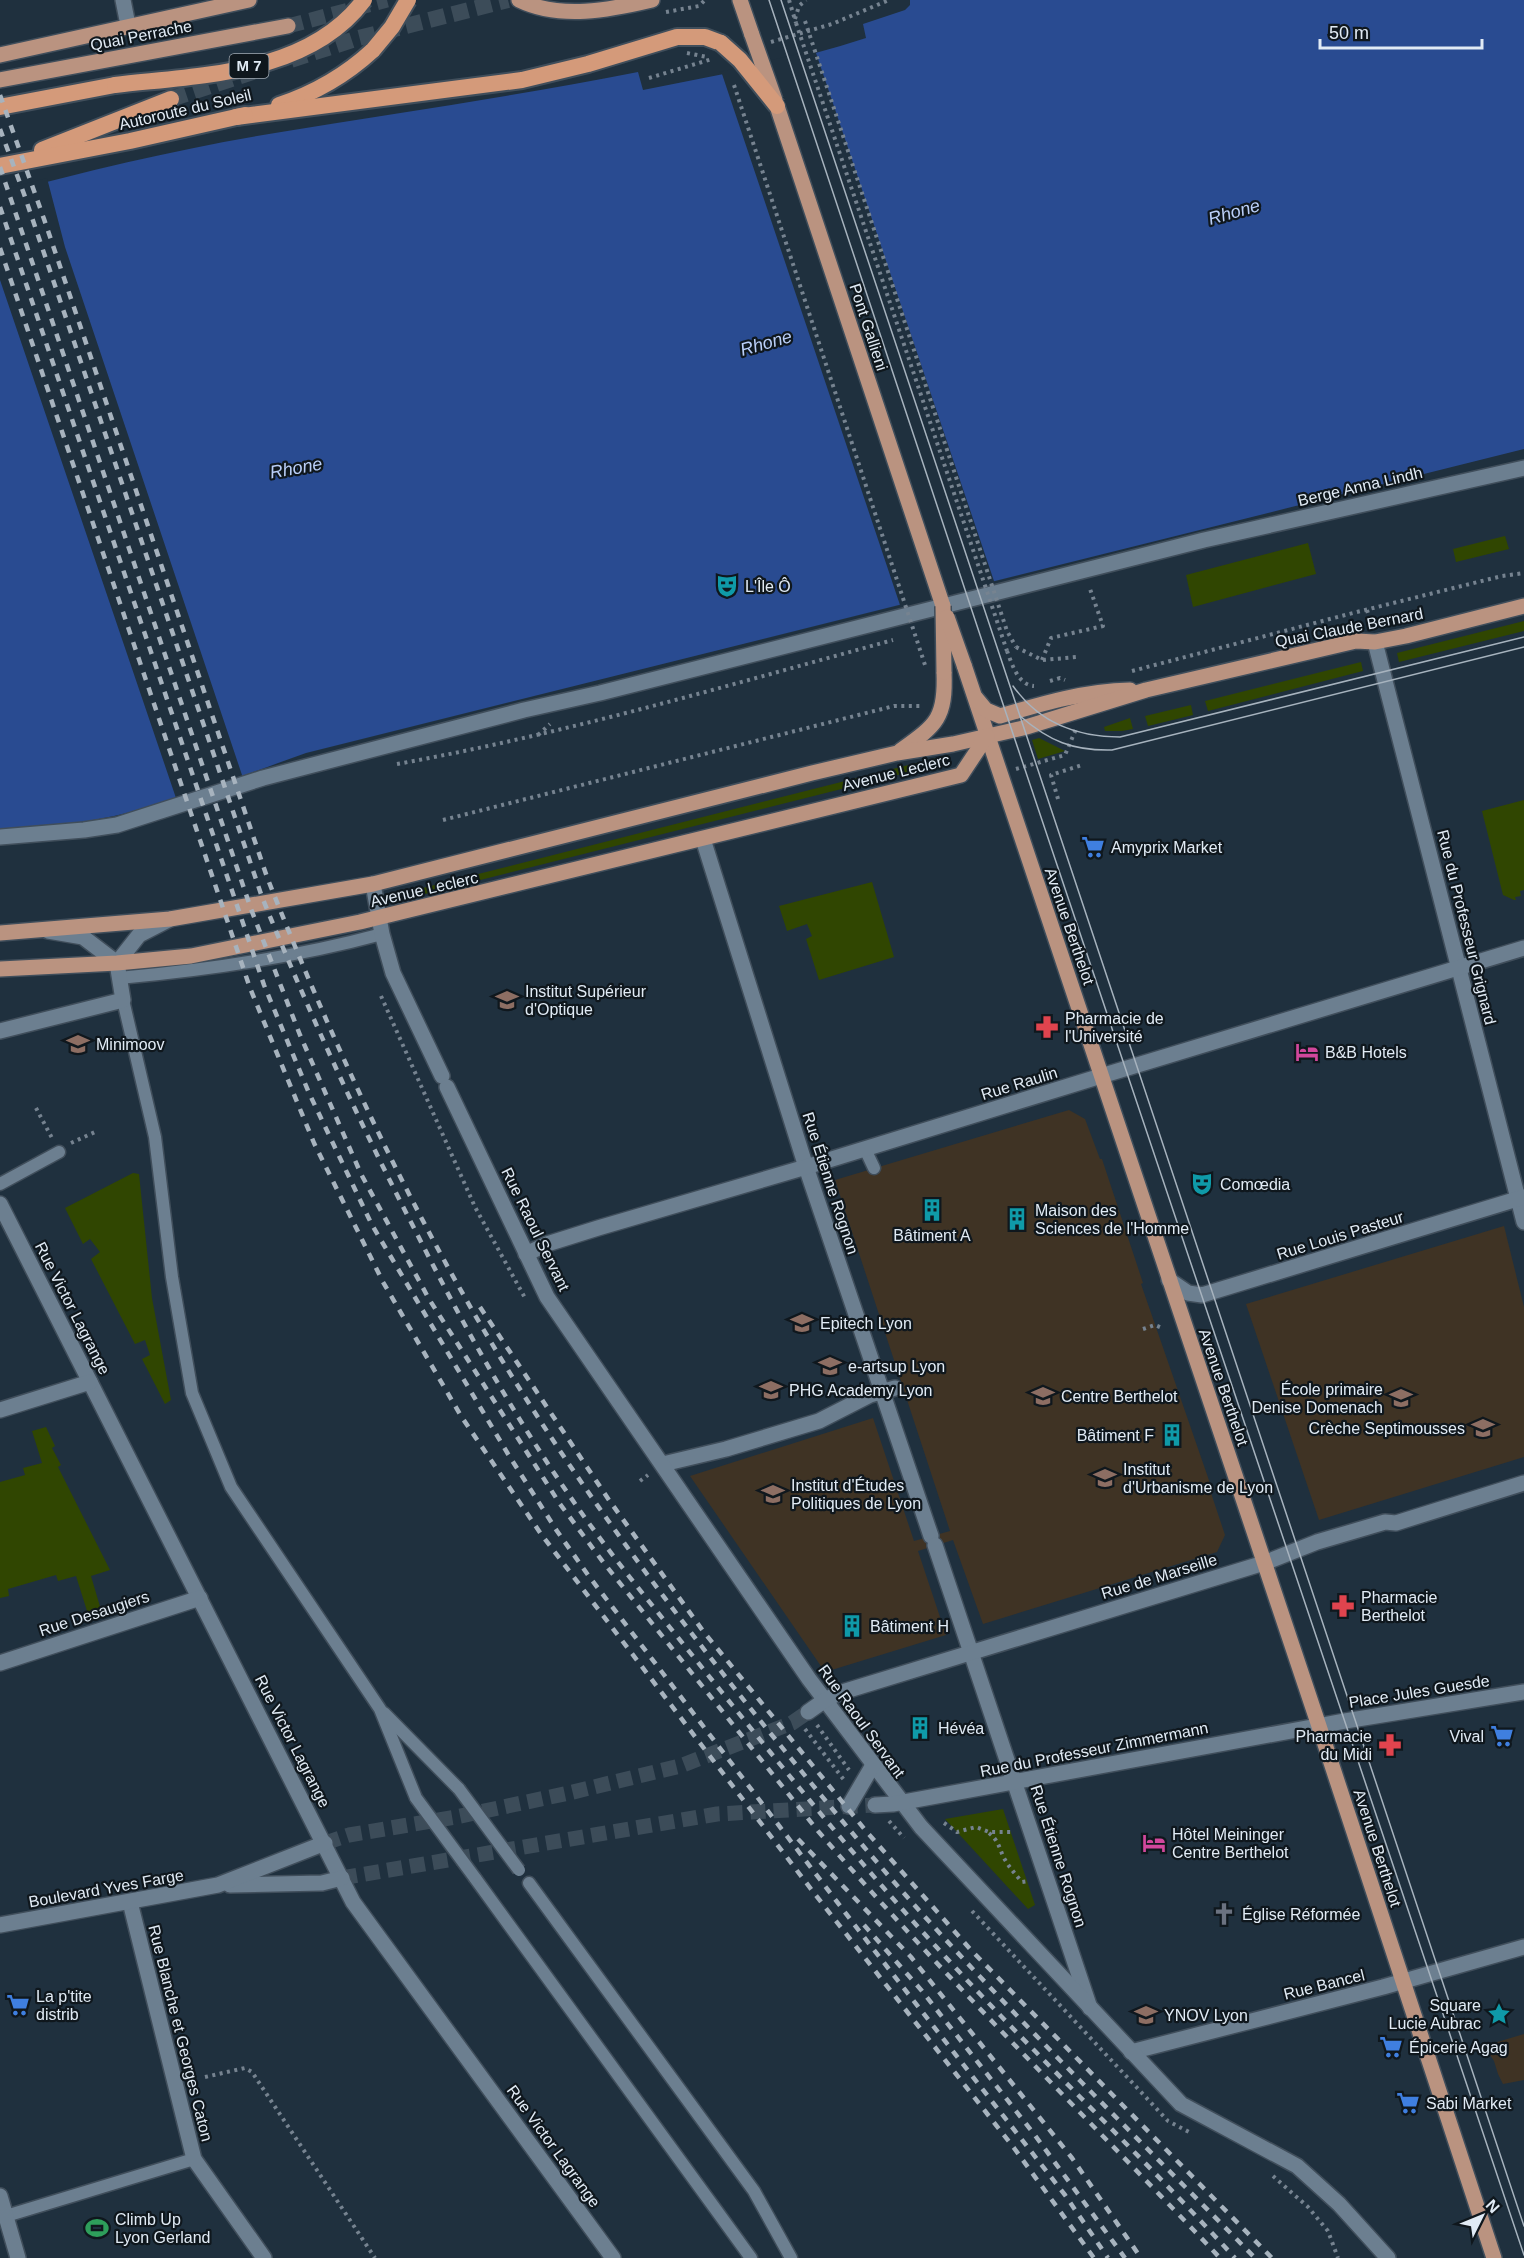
<svg xmlns="http://www.w3.org/2000/svg" width="1524" height="2258" font-family="Arial,sans-serif">
<rect width="100%" height="100%" fill="#1f303e"/>
<g fill="#3f3324">
<polygon points="1069,1110 1085,1119 1100,1159 1102,1159 1143,1283 1141,1284 1212,1489 1210,1490 1225,1535 1217,1552 983,1624 953,1540 918,1551 946,1635 825,1672 690,1476 873,1418 914,1541 950,1531 835,1180"/>
<polygon points="1504,1226 1524,1307 1524,1457 1319,1520 1246,1304"/>
<polygon points="1524,2034 1524,2080 1503,2084 1498,2074 1494,2061 1484,2046"/>
</g>
<g fill="#304601">
<polygon points="1505,536 1509,549 1456,562 1453,549"/>
<polygon points="1308,543 1316,574 1193,607 1186,575"/>
<polygon points="1524,621 1524,631 1399,662 1397,653"/>
<polygon points="1361,662 1363,671 1208,711 1205,701"/>
<polygon points="1191,705 1193,715 1148,726 1145,716"/>
<polygon points="1130,718 1133,729 1122,731 1105,731 1104,727"/>
<polygon points="1039,738 1065,751 1038,759 1032,740"/>
<polygon points="948,755 949,762 413,897 411,891"/>
<polygon points="1524,800 1524,890 1520,891 1521,896 1515,897 1516,900 1514,900 1503,895 1482,811"/>
<polygon points="872,882 894,957 819,980 806,939 812,936 807,924 787,931 779,906"/>
<polygon points="133,1173 139,1174 152,1298 171,1400 165,1404 142,1359 150,1355 145,1340 135,1344 91,1259 100,1252 90,1239 83,1244 65,1208"/>
<polygon points="46,1427 55,1446 52,1448 61,1465 58,1467 110,1570 91,1576 101,1610 88,1614 76,1576 58,1581 56,1575 8,1589 9,1596 0,1598 0,1482 25,1475 23,1468 42,1463 32,1431"/>
<polygon points="1003,1809 1035,1905 1028,1909 945,1819"/>
</g>
<path fill="#294b91" d="M 910,0 L 1524,0 L 1524,449 L 306,753 C 243,775 179,802 114,816 C 76,824 39,827 0,829 L 0,194 C 91,170 182,148 275,133 C 396,113 517,96 638,72 L 643,90 C 718,75 794,62 866,38 L 863,24 L 905,10 L 910,5 Z"/>
<g fill="#1f303e">
<polygon points="815,50 995,584 901,608 722,74 719,72"/>
<polygon points="47,178 65,247 243,778 177,801 0,280 0,190"/>
</g>
<g fill="none" stroke-linecap="round" stroke-linejoin="round">
<g stroke="#3c4c59" stroke-width="15" stroke-dasharray="15 8" stroke-linecap="butt">
<polyline points="325,1843 349,1835 456,1817 569,1793 680,1766 792,1723 808,1712"/>
<polyline points="342,1878 717,1814 875,1805"/>
</g>
<polyline stroke="#3c4c59" stroke-width="15" stroke-dasharray="15 8" stroke-linecap="butt" points="288,26 387,0"/>
<g stroke="#3c4c59" stroke-width="16" stroke-dasharray="16 8" stroke-linecap="butt">
<polyline points="291,60 355,39 508,0"/>
<polyline points="171,99 253,72"/>
</g>
<g stroke="#404e5b" stroke-width="15">
<g id="service">
<path d="M 119,978 C 208,970 297,957 382,934"/>
<polyline points="123,1000 155,1137 172,1277 192,1393 231,1487 380,1709 416,1798"/>
<polyline points="865,1149 874,1168"/>
<polyline points="0,1184 59,1152"/>
<polyline points="384,1713 459,1789"/>
<polyline points="475,1878 751,2258"/>
<polyline points="529,1883 754,2191 791,2258"/>
<polyline points="6,2216 194,2159"/>
</g>
</g>
<g stroke="#404e5b" stroke-width="18">
<g id="pedestrian">
<polyline points="0,837 84,830 117,825 263,778 524,710 600,693 1204,540 1524,468"/>
<polyline points="663,1464 726,1449 819,1421 870,1395 895,1388"/>
</g>
</g>
<g stroke="#404e5b" stroke-width="18">
<g id="minor">
<polyline points="123,0 128,25"/>
<polyline points="1375,642 1524,1222"/>
<polyline points="703,839 806,1167 931,1536"/>
<polyline points="117,963 139,935 170,919"/>
<polyline points="0,1031 123,1000 117,963 83,937 48,931"/>
<polyline points="0,1204 353,1902 613,2258"/>
<polyline points="526,1254 547,1244 598,1228 806,1167 1101,1076 1524,948"/>
<polyline points="1169,1280 1188,1293 1202,1295 1524,1197"/>
<polyline points="0,1410 90,1382"/>
<polyline points="935,1545 1090,2008"/>
<polyline points="0,1663 200,1598"/>
<polyline points="130,1902 194,2159 264,2258"/>
<polyline points="1131,2052 1383,1987 1524,1947"/>
<polyline points="0,2196 18,2258"/>
</g>
</g>
<g stroke="#404e5b" stroke-width="18">
<g id="tertiary">
<polyline points="373,884 382,934 393,973 442,1076"/>
<polyline points="447,1087 547,1297 809,1679 921,1827 1181,2104 1297,2166 1339,2204 1388,2258"/>
<polyline points="808,1712 825,1700 839,1693 1264,1563 1317,1542 1385,1522 1396,1523 1524,1483"/>
<polyline points="875,1805 893,1804 1345,1721 1524,1692"/>
<polyline points="849,1806 873,1765"/>
<polyline points="230,1885 322,1883 342,1878"/>
<polyline points="0,1925 218,1885 325,1843"/>
</g>
</g>
<g stroke="#404e5b" stroke-width="18">
<g id="primary">
<path d="M 519,0 C 560,20 610,10 652,0"/>
<polyline points="740,0 752,35"/>
<polyline points="0,55 249,0"/>
<polyline points="0,80 288,26"/>
<polyline points="777,106 943,606"/>
<polyline points="964,665 1319,1726 1494,2258"/>
<path d="M 976,698 L 986,710 L 1000,716 C 1044,703 1085,691 1130,690"/>
<path d="M 900,751 C 936,725 946,719 944,672"/>
<polyline points="0,933 170,919 373,884 812,773 897,753 953,744 1023,728 1146,690 1356,641 1375,642 1406,636 1524,606"/>
<polyline points="0,969 117,963 191,956 360,922 961,775 987,736"/>
</g>
</g>
<g stroke="#404e5b" stroke-width="20">
<g id="trunk">
<path d="M 279,105 C 315,93 345,76 373,50"/>
<polyline points="0,107 115,85"/>
<polyline points="236,117 522,80 588,64 677,37 705,37 721,43"/>
<polyline points="42,150 171,99"/>
<polyline points="0,166 130,141 245,115"/>
</g>
</g>
<g stroke="#768390" stroke-width="4" stroke-dasharray="3 4.5" stroke-linecap="butt">
<polyline points="789,0 796,23"/>
<polyline points="666,12 699,6 705,0"/>
<polyline points="795,19 799,6 806,0"/>
<polyline points="771,42 832,24 889,0"/>
<polyline points="649,78 712,59"/>
<polyline points="1367,610 1371,624"/>
<polyline points="1016,647 1042,660 1077,657"/>
<path d="M 1007,651 C 1012,664 1018,685 1034,686"/>
<polyline points="1042,660 1051,638 1103,626 1089,586"/>
<polyline points="1132,671 1349,614 1502,576 1524,573"/>
<polyline points="1050,681 1060,678 1065,680"/>
<polyline points="538,735 550,724"/>
<path d="M 397,764 C 565,734 729,685 893,640"/>
<polyline points="1016,769 1065,755 1076,729"/>
<polyline points="1058,799 1051,775 1082,765"/>
<polyline points="443,820 894,706 921,706"/>
<polyline points="381,996 475,1207 525,1298"/>
<polyline points="36,1108 52,1138"/>
<polyline points="71,1143 95,1132"/>
<polyline points="1143,1329 1155,1325 1162,1328"/>
<polyline points="640,1481 648,1475"/>
<polyline points="817,1725 849,1770"/>
<polyline points="805,1729 844,1780"/>
<polyline points="889,1821 904,1838"/>
<polyline points="944,1823 957,1832 976,1827 989,1832 1013,1832"/>
<path d="M 989,1833 C 999,1841 999,1848 1004,1858 C 1009,1867 1015,1874 1022,1882 L 1029,1881"/>
<polyline points="972,1911 1168,2121 1189,2132"/>
<polyline points="205,2077 245,2068 252,2072 375,2258"/>
<polyline points="1273,2176 1308,2207 1328,2231 1338,2258"/>
</g>
<use href="#service" stroke="#6c7f90" stroke-width="12"/>
<use href="#pedestrian" stroke="#6c7f90" stroke-width="15"/>
<use href="#minor" stroke="#6c7f90" stroke-width="15"/>
<use href="#tertiary" stroke="#6c7f90" stroke-width="15"/>
<use href="#primary" stroke="#ba9380" stroke-width="15"/>
<use href="#trunk" stroke="#d49a7a" stroke-width="16"/>
<g stroke="#a7b3be" stroke-width="1.5">
<polyline points="769,0 1004,707 1524,2255"/>
<polyline points="781,0 1524,2226"/>
<path d="M 1013,686 C 1039,723 1076,737 1120,737 L 1524,637"/>
<path d="M 1020,716 C 1049,741 1073,751 1112,750 L 1524,647"/>
</g>
<g stroke="#a7b3be" stroke-width="4.5" stroke-dasharray="8 8" stroke-linecap="butt">
<path d="M 0,95 L 44,219 L 267,877 C 328,1032 398,1184 482,1327 C 567,1471 666,1604 771,1734 C 816,1789 861,1845 909,1899 C 1019,2023 1139,2139 1255,2258"/>
<path d="M 0,129 L 24,194 L 262,897 C 308,1010 358,1120 414,1228 C 460,1319 509,1408 567,1492 C 611,1557 663,1618 712,1680 C 790,1777 868,1874 953,1965 C 1045,2065 1144,2158 1235,2258"/>
<path d="M 0,167 L 251,909 L 300,1035 L 361,1174 L 429,1299 L 560,1504 L 603,1562 L 818,1831 C 946,1980 1086,2116 1220,2258"/>
<polyline points="0,207 264,985 309,1093 372,1225 508,1454 557,1531 588,1575 860,1932 1065,2195 1108,2258"/>
<polyline points="0,248 250,988 314,1143 383,1282 461,1416 541,1534 814,1893 1014,2148 1094,2258"/>
<polyline points="480,1307 609,1500 703,1631 866,1831 971,1950 1272,2258"/>
<polyline points="798,1839 911,1957 1072,2158 1141,2258"/>
<polyline points="864,1925 922,1991 1034,2134 1125,2258"/>
</g>
<g stroke="#404e5b" stroke-width="15" stroke-linecap="butt">
<g id="service-bridge">
<polyline points="459,1789 519,1870"/>
<polyline points="416,1798 475,1878"/>
</g>
</g>
<g stroke="#404e5b" stroke-width="18" stroke-linecap="butt">
<g id="primary-bridge">
<polyline points="752,35 775,100"/>
<polyline points="943,606 944,672"/>
<polyline points="947,617 964,665"/>
</g>
</g>
<g stroke="#404e5b" stroke-width="20" stroke-linecap="butt">
<g id="trunk-bridge">
<polyline points="721,43 740,60 777,106"/>
<polyline points="373,50 392,27 408,0"/>
<path d="M 115,85 C 199,75 308,75 364,0"/>
</g>
</g>
<g stroke="#768390" stroke-width="4" stroke-dasharray="3 4.5" stroke-linecap="butt">
<polyline points="805,21 1007,631 1016,647"/>
<polyline points="796,23 1007,651"/>
<polyline points="687,53 707,57"/>
<polyline points="734,85 925,665"/>
</g>
<use href="#service-bridge" stroke="#6c7f90" stroke-width="12"/>
<use href="#primary-bridge" stroke="#ba9380" stroke-width="15"/>
<use href="#trunk-bridge" stroke="#d49a7a" stroke-width="16"/>
</g>
<defs>
<g id="theatre-bare" transform="scale(1.8)"><path d="M-5-5.5Q0-4 5-5.5V0Q5 5 0 6Q-5 5-5 0ZM-3.3-2.5H-1v1.5H-3.3ZM1-2.5H3.3v1.5H1ZM-2.8 1Q0 5.5 2.8 1Z" fill="#0f9aa8" stroke="#0f171d" stroke-width="2.5" paint-order="stroke"/></g>
<g id="supermarket-bare" transform="scale(1.8)"><path d="M-6-5.5h2.5l.6 2H6L4.5 2H-2.5L-4.4-4H-6ZM-1.5 3.2a1.3 1.3 0 1 0 .1 0ZM3 3.2a1.3 1.3 0 1 0 .1 0Z" fill="#3f7fe0" stroke="#0f171d" stroke-width="2.5" paint-order="stroke"/></g>
<g id="university-bare" transform="scale(1.8)"><path d="M0-5L7-2L0 1L-7-2ZM-4 1L0 2.5L4 1V4Q0 6-4 4Z" fill="#8d6e63" stroke="#0f171d" stroke-width="2.5" paint-order="stroke"/></g>
<g id="pharmacy-bare" transform="scale(1.8)"><path d="M-2-6h4v4h4v4h-4v4h-4v-4h-4v-4h4Z" fill="#e0444e" stroke="#0f171d" stroke-width="2.5" paint-order="stroke"/></g>
<g id="school-bare" transform="scale(1.8)"><path d="M0-5L7-2L0 1L-7-2ZM-4 1L0 2.5L4 1V4Q0 6-4 4Z" fill="#8d6e63" stroke="#0f171d" stroke-width="2.5" paint-order="stroke"/></g>
<g id="hotel-bare" transform="scale(1.8)"><path d="M-6-4.5h1.5V1H6V5H4.5V3h-9V5H-6ZM-4 0a1.8 1.8 0 1 1 3.6 0ZM.5 0V-2.5h3Q6-2.5 6 0Z" fill="#d1479c" stroke="#0f171d" stroke-width="2.5" paint-order="stroke"/></g>
<g id="building-bare" transform="scale(1.8)"><path d="M-4-6H4V6H1V3H-1V6H-4ZM-2.5-4.3h1.7v1.8h-1.7ZM.8-4.3h1.7v1.8H.8ZM-2.5-1h1.7V.8h-1.7ZM.8-1h1.7V.8H.8Z" fill="#0f9aa8" stroke="#0f171d" stroke-width="2.5" paint-order="stroke"/></g>
<g id="church-bare" transform="scale(1.8)"><path d="M-1.2-6h2.4v3.5h3.3v2.4h-3.3V6h-2.4V-.1h-3.3v-2.4h3.3Z" fill="#6b7280" stroke="#0f171d" stroke-width="2.5" paint-order="stroke"/></g>
<g id="sight-bare" transform="scale(1.8)"><path d="M0-6L1.8-2.2L6-1.7L2.9 1.2L3.7 5.4L0 3.3L-3.7 5.4L-2.9 1.2L-6-1.7L-1.8-2.2Z" fill="#0f9aa8" stroke="#0f171d" stroke-width="2.5" paint-order="stroke"/></g>
<g id="stadium-bare" transform="scale(1.8)"><path d="M0-5a6.5 5 0 1 0 0 10a6.5 5 0 1 0 0-10ZM-3.5-1.8h7v3.6h-7Z" fill="#2e9e5b" stroke="#0f171d" stroke-width="2.5" paint-order="stroke"/></g>
</defs>
<g fill-rule="evenodd">
<use href="#theatre-bare" x="727" y="586"/>
<use href="#supermarket-bare" x="1093" y="847"/>
<use href="#university-bare" x="507" y="1000"/>
<use href="#pharmacy-bare" x="1047" y="1027"/>
<use href="#school-bare" x="78" y="1044"/>
<use href="#hotel-bare" x="1307" y="1052"/>
<use href="#theatre-bare" x="1202" y="1184"/>
<use href="#building-bare" x="932" y="1210"/>
<use href="#building-bare" x="1017" y="1219"/>
<use href="#university-bare" x="802" y="1323"/>
<use href="#university-bare" x="830" y="1366"/>
<use href="#university-bare" x="771" y="1390"/>
<use href="#university-bare" x="1043" y="1396"/>
<use href="#school-bare" x="1401" y="1398"/>
<use href="#school-bare" x="1483" y="1428"/>
<use href="#building-bare" x="1172" y="1435"/>
<use href="#university-bare" x="1105" y="1478"/>
<use href="#university-bare" x="773" y="1494"/>
<use href="#pharmacy-bare" x="1343" y="1606"/>
<use href="#building-bare" x="852" y="1626"/>
<use href="#building-bare" x="920" y="1728"/>
<use href="#supermarket-bare" x="1502" y="1736"/>
<use href="#pharmacy-bare" x="1390" y="1745"/>
<use href="#hotel-bare" x="1154" y="1843"/>
<use href="#church-bare" x="1224" y="1914"/>
<use href="#supermarket-bare" x="18" y="2005"/>
<use href="#sight-bare" x="1499" y="2014"/>
<use href="#university-bare" x="1146" y="2015"/>
<use href="#supermarket-bare" x="1391" y="2047"/>
<use href="#supermarket-bare" x="1408" y="2103"/>
<use href="#stadium-bare" x="97" y="2228"/>
</g>
<g text-anchor="middle" stroke-width="4.5" stroke-linejoin="round" paint-order="stroke">
<rect fill="#0f171d" stroke="#a2abb4" stroke-width="1.5" x="229.5" y="54" width="39" height="24" rx="4.5"/>
<g font-size="15" font-weight="bold" fill="#e1ebf5">
<text x="249" y="71">M 7</text>
</g>
<g font-size="16" fill="#e1ebf5" stroke="#0f171d">
<text transform="translate(141 35) rotate(-11)" y="6">Quai Perrache</text>
<text transform="translate(185 109) rotate(-13)" y="6">Autoroute du Soleil</text>
<text transform="translate(869 327) rotate(72)" y="6">Pont Gallieni</text>
<text transform="translate(1360 486) rotate(-13)" y="6">Berge Anna Lindh</text>
<text transform="translate(1349 627) rotate(-11)" y="6">Quai Claude Bernard</text>
<text transform="translate(896 772) rotate(-14)" y="6">Avenue Leclerc</text>
<text transform="translate(424 889) rotate(-13)" y="6">Avenue Leclerc</text>
<text transform="translate(1070 926) rotate(71)" y="6">Avenue Berthelot</text>
<text transform="translate(1467 927) rotate(76)" y="6">Rue du Professeur Grignard</text>
<text transform="translate(1019 1083) rotate(-17)" y="6">Rue Raulin</text>
<text transform="translate(831 1183) rotate(72)" y="6">Rue Étienne Rognon</text>
<text transform="translate(536 1229) rotate(64)" y="6">Rue Raoul Servant</text>
<text transform="translate(1340 1235) rotate(-17)" y="6">Rue Louis Pasteur</text>
<text transform="translate(73 1308) rotate(63)" y="6">Rue Victor Lagrange</text>
<text transform="translate(1224 1387) rotate(71)" y="6">Avenue Berthelot</text>
<text transform="translate(1159 1576) rotate(-17)" y="6">Rue de Marseille</text>
<text transform="translate(94 1613) rotate(-18)" y="6">Rue Desaugiers</text>
<text transform="translate(1419 1691) rotate(-9)" y="6">Place Jules Guesde</text>
<text transform="translate(862 1721) rotate(54)" y="6">Rue Raoul Servant</text>
<text transform="translate(293 1741) rotate(63)" y="6">Rue Victor Lagrange</text>
<text transform="translate(1094 1749) rotate(-11)" y="6">Rue du Professeur Zimmermann</text>
<text transform="translate(1378 1848) rotate(72)" y="6">Avenue Berthelot</text>
<text transform="translate(1059 1856) rotate(72)" y="6">Rue Étienne Rognon</text>
<text transform="translate(106 1888) rotate(-10)" y="6">Boulevard Yves Farge</text>
<text transform="translate(1324 1984) rotate(-14)" y="6">Rue Bancel</text>
<text transform="translate(181 2033) rotate(76)" y="6">Rue Blanche et Georges Caton</text>
<text transform="translate(554 2146) rotate(54)" y="6">Rue Victor Lagrange</text>
</g>
<g font-size="16" fill="#e1ebf5" stroke="#0f171d" text-anchor="start">
<text x="745" y="592">L'Île Ô</text>
<text x="1111" y="853">Amyprix Market</text>
<text x="525" y="997">Institut Supérieur<tspan x="525" dy="18">d'Optique</tspan></text>
<text x="1065" y="1024">Pharmacie de<tspan x="1065" dy="18">l'Université</tspan></text>
<text x="96" y="1050">Minimoov</text>
<text x="1325" y="1058">B&amp;B Hotels</text>
<text x="1220" y="1190">Comœdia</text>
<text x="1035" y="1216">Maison des<tspan x="1035" dy="18">Sciences de l'Homme</tspan></text>
<text x="932" y="1241" text-anchor="middle">Bâtiment A</text>
<text x="820" y="1329">Epitech Lyon</text>
<text x="848" y="1372">e-artsup Lyon</text>
<text x="1383" y="1395" text-anchor="end">École primaire<tspan x="1383" dy="18">Denise Domenach</tspan></text>
<text x="789" y="1396">PHG Academy Lyon</text>
<text x="1061" y="1402">Centre Berthelot</text>
<text x="1465" y="1434" text-anchor="end">Crèche Septimousses</text>
<text x="1154" y="1441" text-anchor="end">Bâtiment F</text>
<text x="1123" y="1475">Institut<tspan x="1123" dy="18">d'Urbanisme de Lyon</tspan></text>
<text x="791" y="1491">Institut d'Études<tspan x="791" dy="18">Politiques de Lyon</tspan></text>
<text x="1361" y="1603">Pharmacie<tspan x="1361" dy="18">Berthelot</tspan></text>
<text x="870" y="1632">Bâtiment H</text>
<text x="938" y="1734">Hévéa</text>
<text x="1372" y="1742" text-anchor="end">Pharmacie<tspan x="1372" dy="18">du Midi</tspan></text>
<text x="1484" y="1742" text-anchor="end">Vival</text>
<text x="1172" y="1840">Hôtel Meininger<tspan x="1172" dy="18">Centre Berthelot</tspan></text>
<text x="1242" y="1920">Église Réformée</text>
<text x="36" y="2002">La p'tite<tspan x="36" dy="18">distrib</tspan></text>
<text x="1481" y="2011" text-anchor="end">Square<tspan x="1481" dy="18">Lucie Aubrac</tspan></text>
<text x="1164" y="2021">YNOV Lyon</text>
<text x="1409" y="2053">Épicerie Agag</text>
<text x="1426" y="2109">Sabi Market</text>
<text x="115" y="2225">Climb Up<tspan x="115" dy="18">Lyon Gerland</tspan></text>
</g>
<g font-size="18" font-style="italic" fill="#bacff8" stroke="#0f171d">
<text transform="translate(1234 212) rotate(-16)" y="6">Rhone</text>
<text transform="translate(766 343) rotate(-16)" y="6">Rhone</text>
<text transform="translate(296 468) rotate(-10)" y="6">Rhone</text>
</g>
</g>
<g transform="translate(1482 2216) rotate(47)" stroke="#0f171d" stroke-width="4.5" paint-order="stroke">
<path d="M0-4.5L10 22L0 15L-10 22Z" fill="#e1ebf5"/>
<text y="-9" font-size="16" font-weight="bold" text-anchor="middle" fill="#e1ebf5">N</text>
</g>
<path d="M1320 39v9h162v-9" fill="none" stroke="#e1ebf5" stroke-width="3"/>
<text x="1329" y="39" font-size="18" fill="#e1ebf5" stroke="#0f171d" stroke-width="4.5" paint-order="stroke">50 m</text>
</svg>
